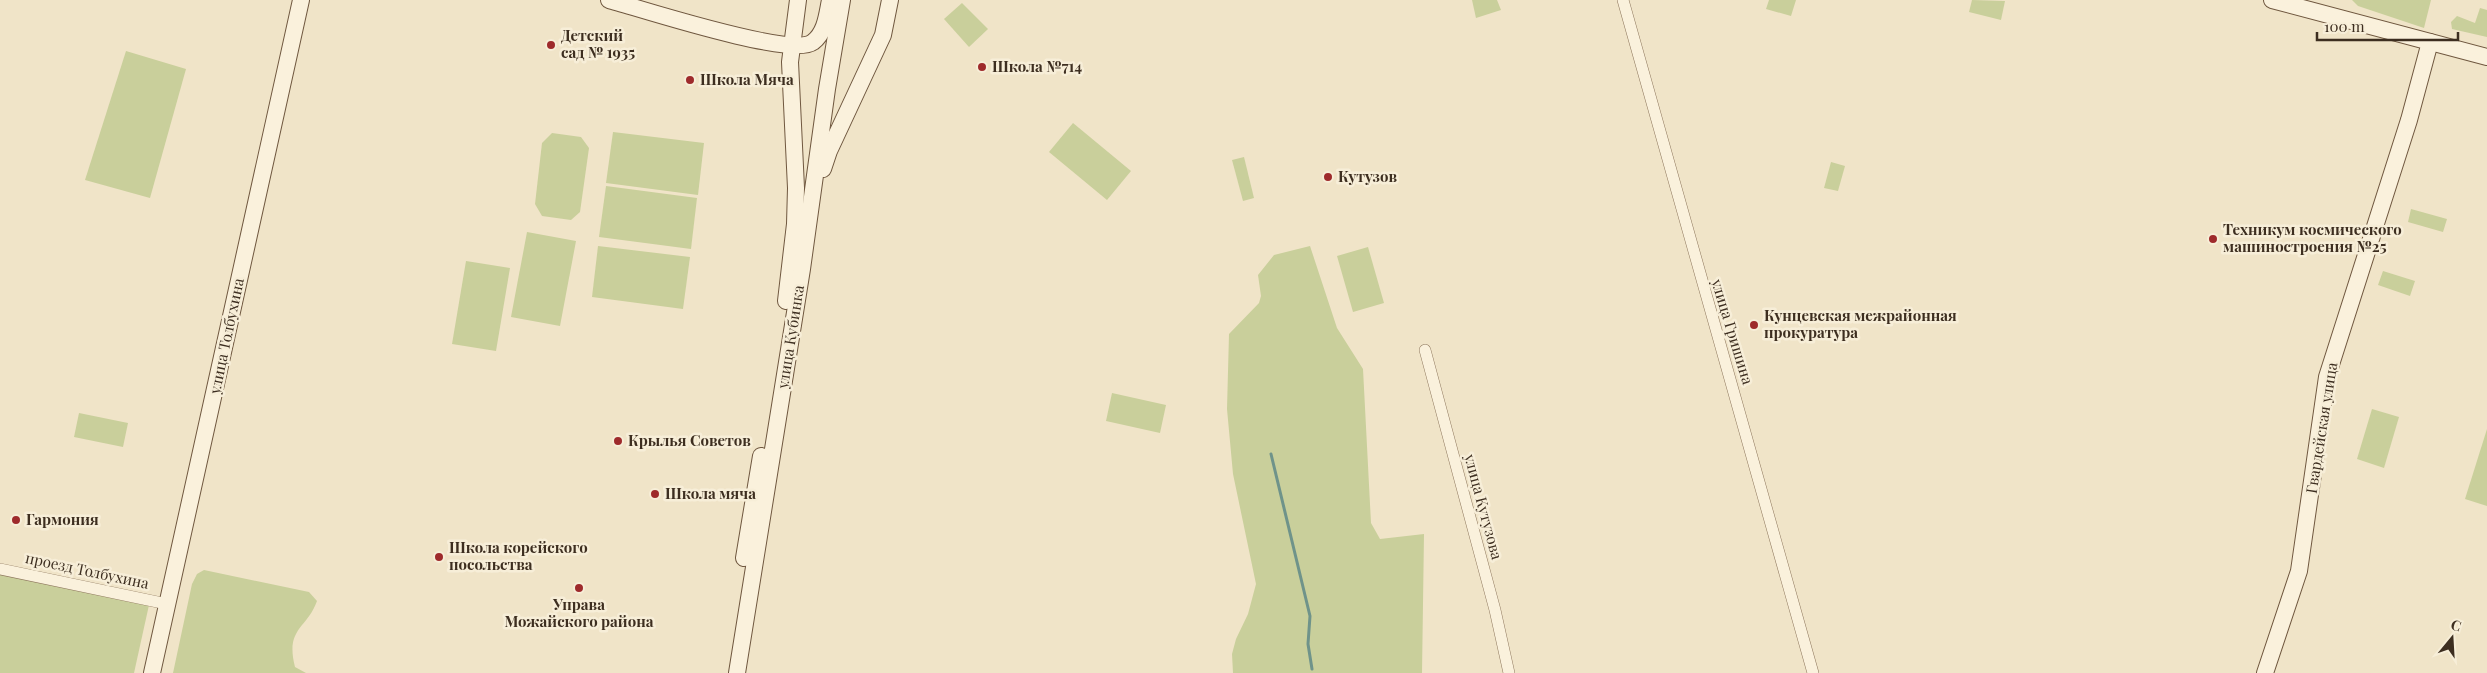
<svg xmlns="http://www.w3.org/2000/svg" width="2487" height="673" font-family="'Playfair Display',serif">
<rect width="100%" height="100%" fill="#f0e4c8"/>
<g fill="#c9cf9b">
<polygon points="1472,0 1497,0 1501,10 1476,18"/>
<polygon points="1769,0 1796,0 1791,16 1766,9"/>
<polygon points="1972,0 2005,1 2001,20 1969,12"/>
<polygon points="2352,0 2431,0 2424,28 2358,6"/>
<polygon points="962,3 988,29 969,47 944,19"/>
<polygon points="2480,8 2487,10 2487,37 2452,29 2451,22 2457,16 2475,23"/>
<polygon points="126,51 186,69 150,198 85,180"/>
<polygon points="1073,123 1131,171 1107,200 1049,152"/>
<polygon points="613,132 704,143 698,195 606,183"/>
<polygon points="552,133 581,137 589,148 580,212 571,220 542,216 535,204 542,143"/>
<polygon points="1244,157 1254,198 1243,201 1232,160"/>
<polygon points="1831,162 1845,166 1838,191 1824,188"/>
<polygon points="606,186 697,198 691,249 599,237"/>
<polygon points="2411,209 2447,219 2443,232 2408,222"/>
<polygon points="527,232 576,241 560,326 511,317"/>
<polygon points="598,246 690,257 683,309 592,297"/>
<polygon points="1310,246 1337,328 1363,369 1371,523 1380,539 1424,534 1422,673 1233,673 1232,654 1236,639 1248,614 1256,584 1233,474 1227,409 1229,334 1259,303 1261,296 1258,275 1274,255"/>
<polygon points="1368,247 1384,303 1353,312 1337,256"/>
<polygon points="466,261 510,268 496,351 452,344"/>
<polygon points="2383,271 2415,281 2410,296 2378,285"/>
<polygon points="1112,393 1166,405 1160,433 1106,421"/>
<polygon points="2372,409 2399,417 2384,468 2357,459"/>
<polygon points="79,413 128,423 123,447 74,437"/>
<polygon points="2487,429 2487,506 2465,499"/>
<path d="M 204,570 L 309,592 L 317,601 C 307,629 285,628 295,667 L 306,673 L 173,673 L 192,584 L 197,574 Z"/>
<polygon points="0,573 149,605 134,673 0,673"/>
</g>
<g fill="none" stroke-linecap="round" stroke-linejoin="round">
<polyline stroke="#6f938a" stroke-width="3" points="1271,454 1310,616 1308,644 1312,669"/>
<g stroke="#8d765c" stroke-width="12">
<g id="street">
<polyline points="1623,0 1813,673"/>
<polyline points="1425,350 1495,610 1509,673"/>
<polyline points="0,569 167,604"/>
</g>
</g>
<g stroke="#6f573f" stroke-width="18">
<g id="secondary">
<path d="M 609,0 C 642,9 791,58 813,42 C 826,32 827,14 830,0"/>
<polyline points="2272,0 2487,57"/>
<polyline points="823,169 829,151 883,35 890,0"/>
<polyline points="786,301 795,224 796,188 790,62 798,0"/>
<polyline points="744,558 761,456"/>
<polyline points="152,673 301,0"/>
<polyline points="737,673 802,269 827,89 842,0"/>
<polyline points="2265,673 2299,571 2327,377 2409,120 2430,42"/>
</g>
</g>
<use href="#street" stroke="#faf1dc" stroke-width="11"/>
<use href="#secondary" stroke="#faf1dc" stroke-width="16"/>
</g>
<g fill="#9e2a2b" stroke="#f7eed8" stroke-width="2">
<circle cx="551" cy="45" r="5"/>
<circle cx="982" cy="67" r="5"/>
<circle cx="690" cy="80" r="5"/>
<circle cx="1328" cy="177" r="5"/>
<circle cx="2213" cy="239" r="5"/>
<circle cx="1754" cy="325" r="5"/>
<circle cx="618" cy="441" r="5"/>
<circle cx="655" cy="494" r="5"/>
<circle cx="16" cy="520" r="5"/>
<circle cx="439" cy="557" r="5"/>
<circle cx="579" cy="588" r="5"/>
</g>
<g text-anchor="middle" stroke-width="5" stroke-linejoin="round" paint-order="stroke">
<g font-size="15" font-weight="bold" fill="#3d2e20" stroke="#f7eed8" text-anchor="start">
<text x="561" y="41">Детский<tspan x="561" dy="17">сад № 1935</tspan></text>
<text x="992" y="72">Школа №714</text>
<text x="700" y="85">Школа Мяча</text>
<text x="1338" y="182">Кутузов</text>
<text x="2223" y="235">Техникум космического<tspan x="2223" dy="17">машиностроения №25</tspan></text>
<text x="1764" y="321">Кунцевская межрайонная<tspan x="1764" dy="17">прокуратура</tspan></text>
<text x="628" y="446">Крылья Советов</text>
<text x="665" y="499">Школа мяча</text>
<text x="26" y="525">Гармония</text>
<text x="449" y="553">Школа корейского<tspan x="449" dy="17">посольства</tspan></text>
<text x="579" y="610" text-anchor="middle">Управа<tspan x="579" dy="17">Можайского района</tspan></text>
</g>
<g font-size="15" fill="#3d2e20" stroke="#f7eed8">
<text transform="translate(1732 332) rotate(73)" y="5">улица Гришина</text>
<text transform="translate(227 336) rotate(-78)" y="5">улица Толбухина</text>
<text transform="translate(791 337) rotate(-81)" y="5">улица Кубинка</text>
<text transform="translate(2322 428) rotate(-81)" y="5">Гвардейская улица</text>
<text transform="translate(1483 507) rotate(75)" y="5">улица Кутузова</text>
<text transform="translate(87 571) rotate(12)" y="5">проезд Толбухина</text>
</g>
</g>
<g transform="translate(2452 638) rotate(18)" stroke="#f7eed8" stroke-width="4" paint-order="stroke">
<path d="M0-4L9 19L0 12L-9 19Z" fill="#3d2e20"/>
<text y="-8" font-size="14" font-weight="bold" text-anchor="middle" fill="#3d2e20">С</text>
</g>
<path d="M2317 32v8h141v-8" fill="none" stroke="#3d2e20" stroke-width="2.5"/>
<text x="2324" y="32" font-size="15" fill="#3d2e20" stroke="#f7eed8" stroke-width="4" paint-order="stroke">100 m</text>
</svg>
